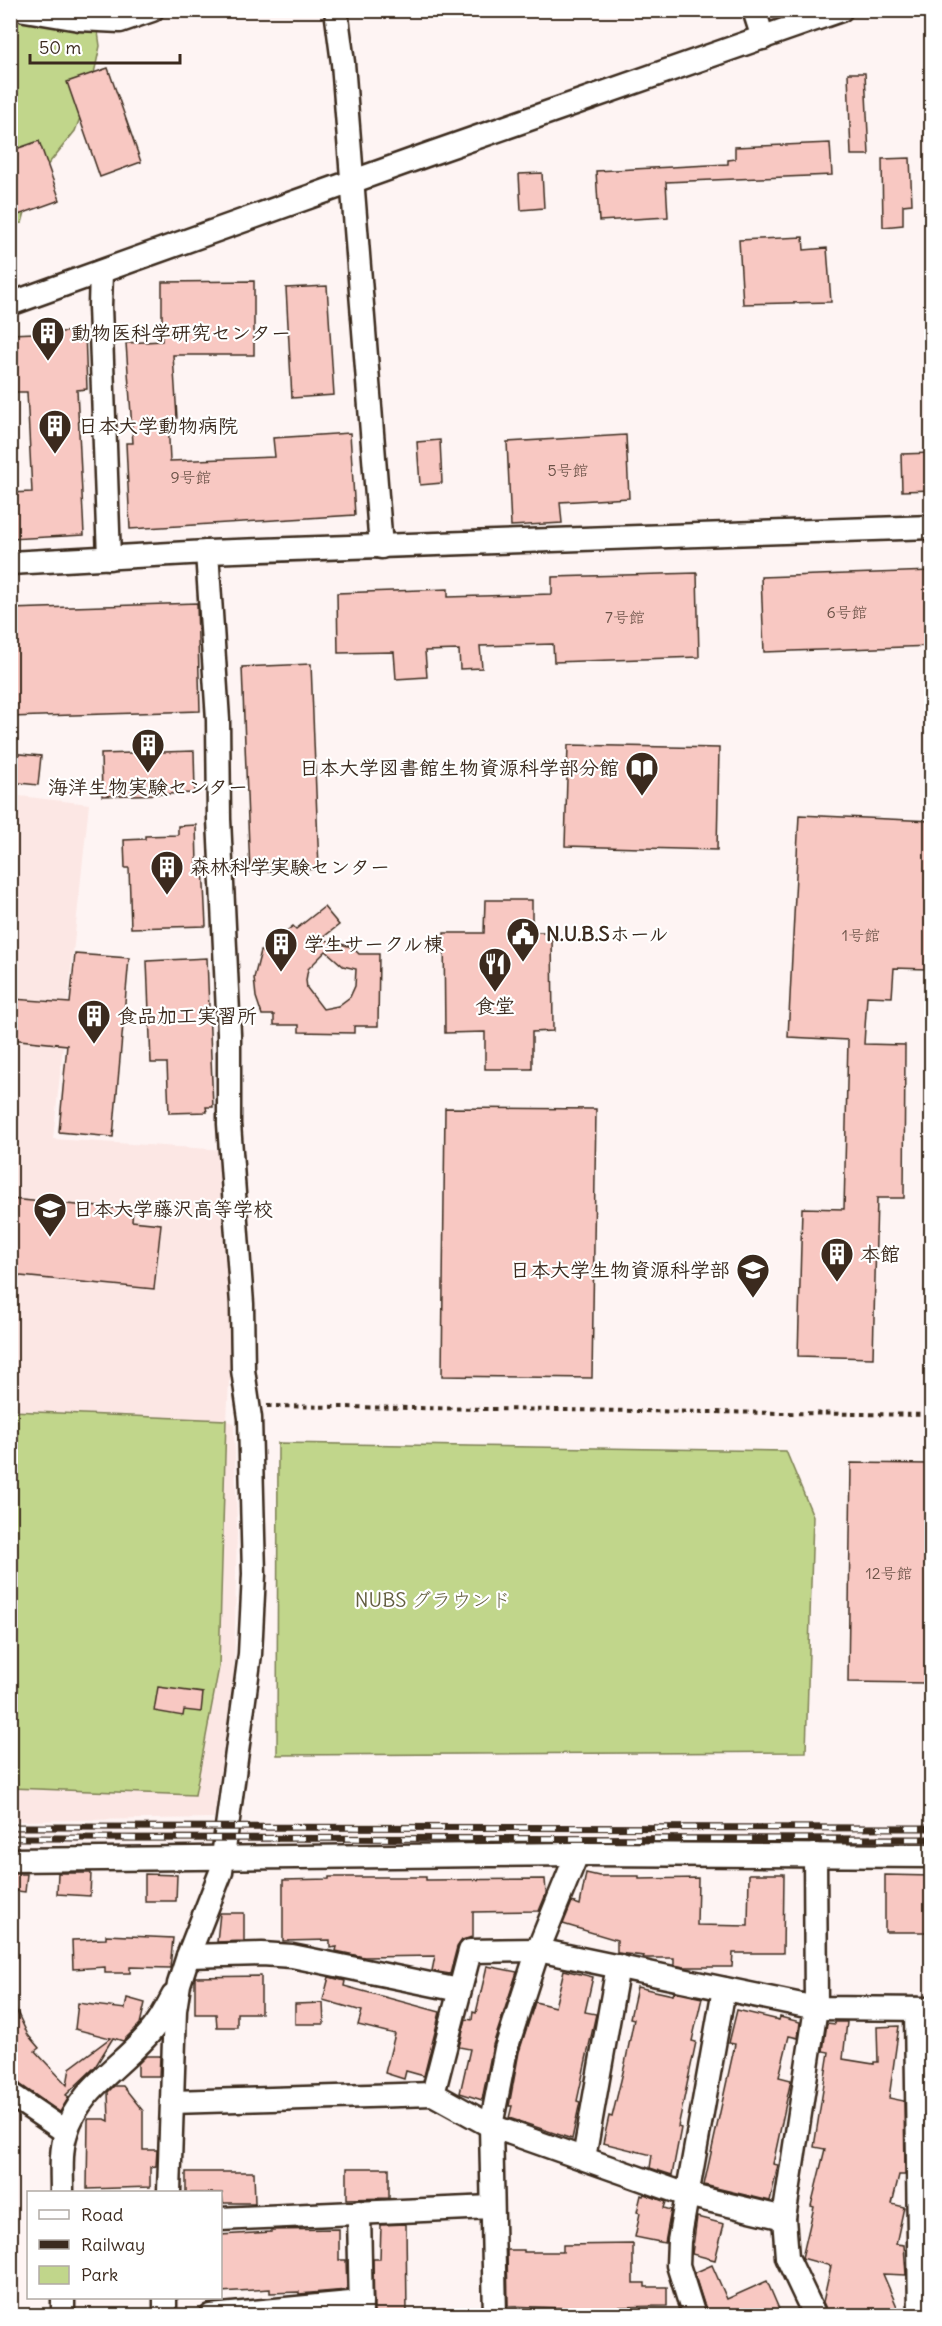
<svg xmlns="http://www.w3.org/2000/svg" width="942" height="2326" font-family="Delius,'Klee One',sans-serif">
<rect width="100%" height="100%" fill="#fef4f3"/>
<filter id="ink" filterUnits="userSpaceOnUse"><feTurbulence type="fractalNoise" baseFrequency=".0167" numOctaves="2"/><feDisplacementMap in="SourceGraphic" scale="12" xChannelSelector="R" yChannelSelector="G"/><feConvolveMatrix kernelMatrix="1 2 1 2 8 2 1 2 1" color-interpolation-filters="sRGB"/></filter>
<g filter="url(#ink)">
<polygon fill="#fce7e4" points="11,795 89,804 53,1139 226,1150 234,1379 229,1381 227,1421 234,1423 237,1528 234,1672 214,1818 11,1821"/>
<g fill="#c1d68b" stroke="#7e8054" stroke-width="1.5">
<polygon points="10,11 95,11 100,46 90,92 75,131 33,183 22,223 11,224"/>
<polygon points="11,1411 226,1420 219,1667 195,1795 11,1788"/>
<polygon points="278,1443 786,1451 813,1516 806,1752 277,1755"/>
</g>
<g fill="#f8c8c2" stroke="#3b2a1e" stroke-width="1.5" fill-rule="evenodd">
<polygon points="108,68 141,162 100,177 67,82"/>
<polygon points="848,73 865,73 869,155 851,155"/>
<polygon points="39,141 60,200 10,218 10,151"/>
<polygon points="830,143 832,175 666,182 668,217 599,221 596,171 728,164 728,160 735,159 735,147"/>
<polygon points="910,158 912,204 903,205 903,225 883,227 882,159"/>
<polygon points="542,173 544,208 521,210 519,174"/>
<polygon points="803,237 804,250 827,248 831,302 743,304 739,240"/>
<polygon points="254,281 254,355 173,355 177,418 168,419 170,461 275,457 273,438 350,433 355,515 130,529 126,443 133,443 126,343 162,341 162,282"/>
<polygon points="327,286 334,395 292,398 286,288"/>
<polygon points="85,331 87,389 77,390 84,535 10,539 10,493 32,492 27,392 10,392 10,334"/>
<polygon points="626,435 629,498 560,502 562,523 511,526 507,442"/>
<polygon points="440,440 442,483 420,485 417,442"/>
<polygon points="932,453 932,490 902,491 901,454"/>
<polygon points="932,571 932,646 764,652 761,577"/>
<polygon points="697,573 699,657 554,662 553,644 480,646 482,668 460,669 459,650 425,651 427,677 396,679 394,652 338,653 337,593 448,589 448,597 552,594 552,577"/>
<polygon points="197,603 200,711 10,717 10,609"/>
<polygon points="311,664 319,869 250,872 242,667"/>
<polygon points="568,745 719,748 717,850 565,846"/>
<polygon points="194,751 195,793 102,796 101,754"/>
<polygon points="10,753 41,756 38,785 10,782"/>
<polygon points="799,815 932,821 932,905 928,969 894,968 892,997 867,996 864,1044 905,1045 904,1198 877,1198 873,1358 798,1356 802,1208 844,1209 848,1040 788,1037"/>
<polygon points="196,825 197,865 203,865 206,926 131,928 129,868 125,868 124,840 145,839 145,836 178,835 178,826"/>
<polygon points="485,900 532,900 532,932 552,932 553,1031 532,1032 532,1069 485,1069 485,1032 445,1033 444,933 484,933"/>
<path d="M 324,907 L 339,925 L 321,939 L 352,947 L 359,954 L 379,954 L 378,1026 L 354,1026 L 354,1033 L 299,1032 L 299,1025 L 274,1025 L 274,1015 L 262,1015 L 256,997 L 254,978 L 261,951 L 293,926 L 296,929 ZM 326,951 L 343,966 L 356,969 L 355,986 L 350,997 L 338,1006 L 323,1009 L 307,988 L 306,980 L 308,969 Z"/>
<polygon points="75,954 129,958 113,1137 59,1132 67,1045 10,1039 13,999 70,1003"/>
<polygon points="207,958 213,1107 206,1107 207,1112 169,1113 167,1063 151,1063 147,961"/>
<polygon points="445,1108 596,1109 592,1378 442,1376"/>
<polygon points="10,1199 133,1210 132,1221 161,1224 154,1289 10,1275"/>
<polygon points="851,1463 929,1464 927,1683 848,1682"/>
<polygon points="158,1687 203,1693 201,1712 184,1710 183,1716 154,1711"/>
<polygon points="58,1873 91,1873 90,1896 57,1894"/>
<polygon points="586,1873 599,1876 639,1876 639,1879 698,1878 697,1925 748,1926 749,1874 784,1874 783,1953 733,1953 732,1967 684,1967 674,1965 674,1958 643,1958 644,1956 617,1953 617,1940 563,1924 572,1902 580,1905"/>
<polygon points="10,1874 27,1874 25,1892 10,1890"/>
<polygon points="145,1874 177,1875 176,1901 145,1901"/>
<polygon points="885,1875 932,1876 932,1932 885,1932"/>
<polygon points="329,1877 426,1877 426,1880 545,1879 546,1894 539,1911 473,1912 473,1937 462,1940 457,1947 450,1974 432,1971 435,1956 364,1957 336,1951 337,1947 330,1948 330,1940 283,1941 283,1880 329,1879"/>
<polygon points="220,1913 244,1913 244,1941 217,1942"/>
<polygon points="106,1935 173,1938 170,1968 130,1967 130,1973 105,1973 105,1967 73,1969 72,1940 106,1939"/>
<polygon points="487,1966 517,1972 493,2045 482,2100 460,2093 470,2049 459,2047 466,2019 472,2020 473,2012 476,2013"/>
<polygon points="564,1970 593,1977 585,2012 596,2014 577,2101 580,2102 572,2139 509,2118 512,2106 509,2106 519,2052 535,2002 555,2007"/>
<polygon points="261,1976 261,2013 237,2013 237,2027 217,2027 216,2014 195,2014 195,1977"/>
<polygon points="329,1977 345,1981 344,1986 440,2012 424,2076 406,2071 404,2079 385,2073 395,2034 358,2025 362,2011 323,2000"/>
<polygon points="637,1987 673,1995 674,1992 702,1998 692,2041 696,2042 678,2127 681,2128 672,2175 650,2168 652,2155 603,2143 609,2116 612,2117 625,2064 634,2019 630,2018"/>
<polygon points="10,1997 28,2035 39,2048 35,2051 67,2085 70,2068 110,2038 75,2029 78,2003 125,2009 127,1998 145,2003 140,2024 123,2041 113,2038 95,2067 66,2095 69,2097 60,2112 21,2085 10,2073"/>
<polygon points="323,2003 324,2024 295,2024 295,2004"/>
<polygon points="737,2010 779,2020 780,2017 800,2022 798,2038 789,2036 779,2077 791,2080 773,2164 778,2165 770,2201 704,2185 735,2044 729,2043"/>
<polygon points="835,2022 847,2022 843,2059 874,2064 874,2062 878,2062 877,2027 899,2026 889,2098 904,2101 905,2175 899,2175 892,2204 904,2207 896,2244 904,2245 906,2275 883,2274 901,2316 840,2316 828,2313 823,2302 831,2266 802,2258 814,2207 811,2206 825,2149 814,2147 829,2052 823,2051 827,2023 835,2024"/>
<polygon points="146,2056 160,2056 159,2076 138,2076 138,2064"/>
<polygon points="114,2086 123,2086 143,2111 143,2150 157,2150 156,2166 150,2167 150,2187 87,2189 88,2119 105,2119 109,2121 108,2092"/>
<polygon points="347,2168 389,2168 389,2198 347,2199"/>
<polygon points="186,2172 254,2172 255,2203 223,2203 222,2193 186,2193"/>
<polygon points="644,2194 666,2202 664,2208 671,2210 665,2243 635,2237 640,2213 637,2212 641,2195 643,2196"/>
<polygon points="697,2217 724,2224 715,2260 692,2254"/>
<polygon points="406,2224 407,2316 374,2316 373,2259 380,2259 381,2225"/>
<polygon points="339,2229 339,2260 346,2260 347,2290 299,2294 299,2292 270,2293 270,2289 220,2292 220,2235 271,2232 271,2230"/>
<polygon points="633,2244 633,2283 645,2283 645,2287 667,2287 667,2306 563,2308 508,2306 507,2250 524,2250 524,2252 563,2252 563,2245"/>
<polygon points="712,2265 727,2299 767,2281 782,2316 724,2316 737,2310 706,2310 694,2273"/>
</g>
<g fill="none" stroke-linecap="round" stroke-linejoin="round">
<g stroke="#3b2a1e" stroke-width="27">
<g id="minor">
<polyline points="25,10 79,19 120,21 152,10"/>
<polyline points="336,10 343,63 381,547"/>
<polyline points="754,10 763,38"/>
<polyline points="101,272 100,306 109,558"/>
<polyline points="10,304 432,153 841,10"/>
<polyline points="10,563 207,552 932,527"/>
<polyline points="10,1860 577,1854 932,1856"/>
<polyline points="188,1956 262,1954 292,1956 459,1990"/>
<polyline points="916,2009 920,2316"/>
<polyline points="10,2094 66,2132"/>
<polyline points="172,2102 433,2094"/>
<polyline points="584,2158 618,1966"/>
<path d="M 62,2192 C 62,2173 60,2152 66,2133 C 77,2092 118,2068 145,2038 C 157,2026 165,2011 173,1996"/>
<polyline points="169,2192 175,2010 179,1984 188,1956 221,1872 250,1654 254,1574 250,1418 243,1370 242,1304 229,1124 229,1034 219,819 218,720 207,552"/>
<polyline points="359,2212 361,2315"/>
<polyline points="784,2218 687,2195 491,2126 433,2094 470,1951 538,1950 816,2008 932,2009"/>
<polyline points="220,2219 492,2207"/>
<polyline points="63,2298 63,2316"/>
<polyline points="165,2316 165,2298"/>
<polyline points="211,2316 361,2302"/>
<polyline points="495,2316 491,2126 506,2049 538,1950 577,1854"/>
<polyline points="694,2316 678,2265 679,2241 724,1989"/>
<polyline points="815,2316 787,2257 784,2218 816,2008 815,1855"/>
</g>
</g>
<g stroke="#3b2a1e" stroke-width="4" stroke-dasharray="4.5 4.5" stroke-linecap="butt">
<polyline points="931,1104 932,1106"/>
<polyline points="267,1406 932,1415"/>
</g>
<use href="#minor" stroke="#fff" stroke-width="22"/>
<g stroke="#3b2a1e" stroke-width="7">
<g id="rail">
<polyline points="10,1827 932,1828"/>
<polyline points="10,1838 932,1839"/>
</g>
</g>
<use href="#rail" stroke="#fff" stroke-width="4.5" stroke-dasharray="14" stroke-linecap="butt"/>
</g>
</g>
<defs>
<g id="building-pin" transform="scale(1.725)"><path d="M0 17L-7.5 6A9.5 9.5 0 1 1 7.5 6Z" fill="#3b2a1e" stroke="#fff"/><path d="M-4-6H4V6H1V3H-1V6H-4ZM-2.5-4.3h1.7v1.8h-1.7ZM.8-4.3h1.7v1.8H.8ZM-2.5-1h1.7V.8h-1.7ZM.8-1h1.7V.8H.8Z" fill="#fff"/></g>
<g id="library-pin" transform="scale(1.725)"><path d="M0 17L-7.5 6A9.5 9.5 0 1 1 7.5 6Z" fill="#3b2a1e" stroke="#fff"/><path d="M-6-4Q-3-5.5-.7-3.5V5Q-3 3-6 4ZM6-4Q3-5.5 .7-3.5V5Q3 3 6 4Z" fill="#fff"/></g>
<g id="civic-pin" transform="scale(1.725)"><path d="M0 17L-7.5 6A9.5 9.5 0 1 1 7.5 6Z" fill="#3b2a1e" stroke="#fff"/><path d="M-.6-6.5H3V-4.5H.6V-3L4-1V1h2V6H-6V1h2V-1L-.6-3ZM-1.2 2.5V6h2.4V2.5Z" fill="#fff"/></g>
<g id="restaurant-pin" transform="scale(1.725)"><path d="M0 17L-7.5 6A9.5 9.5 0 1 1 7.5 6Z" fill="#3b2a1e" stroke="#fff"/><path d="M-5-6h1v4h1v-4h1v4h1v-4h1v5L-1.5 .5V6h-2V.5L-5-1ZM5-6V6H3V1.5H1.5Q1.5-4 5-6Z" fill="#fff"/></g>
<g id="school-pin" transform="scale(1.725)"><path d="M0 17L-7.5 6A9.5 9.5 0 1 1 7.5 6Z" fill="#3b2a1e" stroke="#fff"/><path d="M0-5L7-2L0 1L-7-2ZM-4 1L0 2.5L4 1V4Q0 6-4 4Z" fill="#fff"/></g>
<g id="university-pin" transform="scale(1.725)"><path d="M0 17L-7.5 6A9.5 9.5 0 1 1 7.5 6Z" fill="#3b2a1e" stroke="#fff"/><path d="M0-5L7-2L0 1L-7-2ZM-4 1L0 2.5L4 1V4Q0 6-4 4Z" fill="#fff"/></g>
</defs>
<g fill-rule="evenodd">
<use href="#building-pin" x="48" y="333"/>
<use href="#building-pin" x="55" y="426"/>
<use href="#building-pin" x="148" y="745"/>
<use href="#library-pin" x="642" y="768"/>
<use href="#building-pin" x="167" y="867"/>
<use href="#civic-pin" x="523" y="934"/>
<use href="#building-pin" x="281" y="944"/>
<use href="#restaurant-pin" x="495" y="964"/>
<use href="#building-pin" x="94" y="1016"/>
<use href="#school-pin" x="50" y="1209"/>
<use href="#building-pin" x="837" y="1254"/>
<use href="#university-pin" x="753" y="1270"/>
</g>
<g text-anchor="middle" stroke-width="4.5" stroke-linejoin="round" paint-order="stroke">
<g font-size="16" fill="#6a5247">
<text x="568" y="476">5号館</text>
<text x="191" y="483">9号館</text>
<text x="847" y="618">6号館</text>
<text x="625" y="623">7号館</text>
<text x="861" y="941">1号館</text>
<text x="889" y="1579">12号館</text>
</g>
<g font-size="20" font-weight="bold" fill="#3b2a1e" stroke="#fff" text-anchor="start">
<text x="71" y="340">動物医科学研究センター</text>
<text x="78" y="433">日本大学動物病院</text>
<text x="619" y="775" text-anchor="end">日本大学図書館生物資源科学部分館</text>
<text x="148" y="794" text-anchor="middle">海洋生物実験センター</text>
<text x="190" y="874">森林科学実験センター</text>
<text x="546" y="941">N.U.B.Sホール</text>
<text x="304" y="951">学生サークル棟</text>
<text x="495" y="1013" text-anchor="middle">食堂</text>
<text x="117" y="1023">食品加工実習所</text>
<text x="73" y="1216">日本大学藤沢高等学校</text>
<text x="860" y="1261">本館</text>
<text x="730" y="1277" text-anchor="end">日本大学生物資源科学部</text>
</g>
<g font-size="20" fill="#635e3f" stroke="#fff">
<text x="433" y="1607">NUBS グラウンド</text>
</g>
</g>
<rect width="942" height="2326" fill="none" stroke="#fff" stroke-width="36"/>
<rect x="18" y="18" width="906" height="2290" fill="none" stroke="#3b2a1e" stroke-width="2" filter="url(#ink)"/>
<rect x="27" y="2191" width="195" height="108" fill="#ffffff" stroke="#b1aaa5" stroke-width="1.5"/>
<rect x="39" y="2210" width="30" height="9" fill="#ffffff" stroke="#b1aaa5" stroke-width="1.5"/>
<text x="81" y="2221" font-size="18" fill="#3b2a1e">Road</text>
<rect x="39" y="2240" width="30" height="9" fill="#3b2a1e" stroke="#b1aaa5" stroke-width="1.5"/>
<text x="81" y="2251" font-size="18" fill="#3b2a1e">Railway</text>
<rect x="39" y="2266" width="30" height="18" fill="#c1d68b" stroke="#b1aaa5" stroke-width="1.5"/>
<text x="81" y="2281" font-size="18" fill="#3b2a1e">Park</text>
<path d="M30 54v9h150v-9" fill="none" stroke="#3b2a1e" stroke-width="3"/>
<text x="39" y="54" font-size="18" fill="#3b2a1e" stroke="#ffffff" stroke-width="4.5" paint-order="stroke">50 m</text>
</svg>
